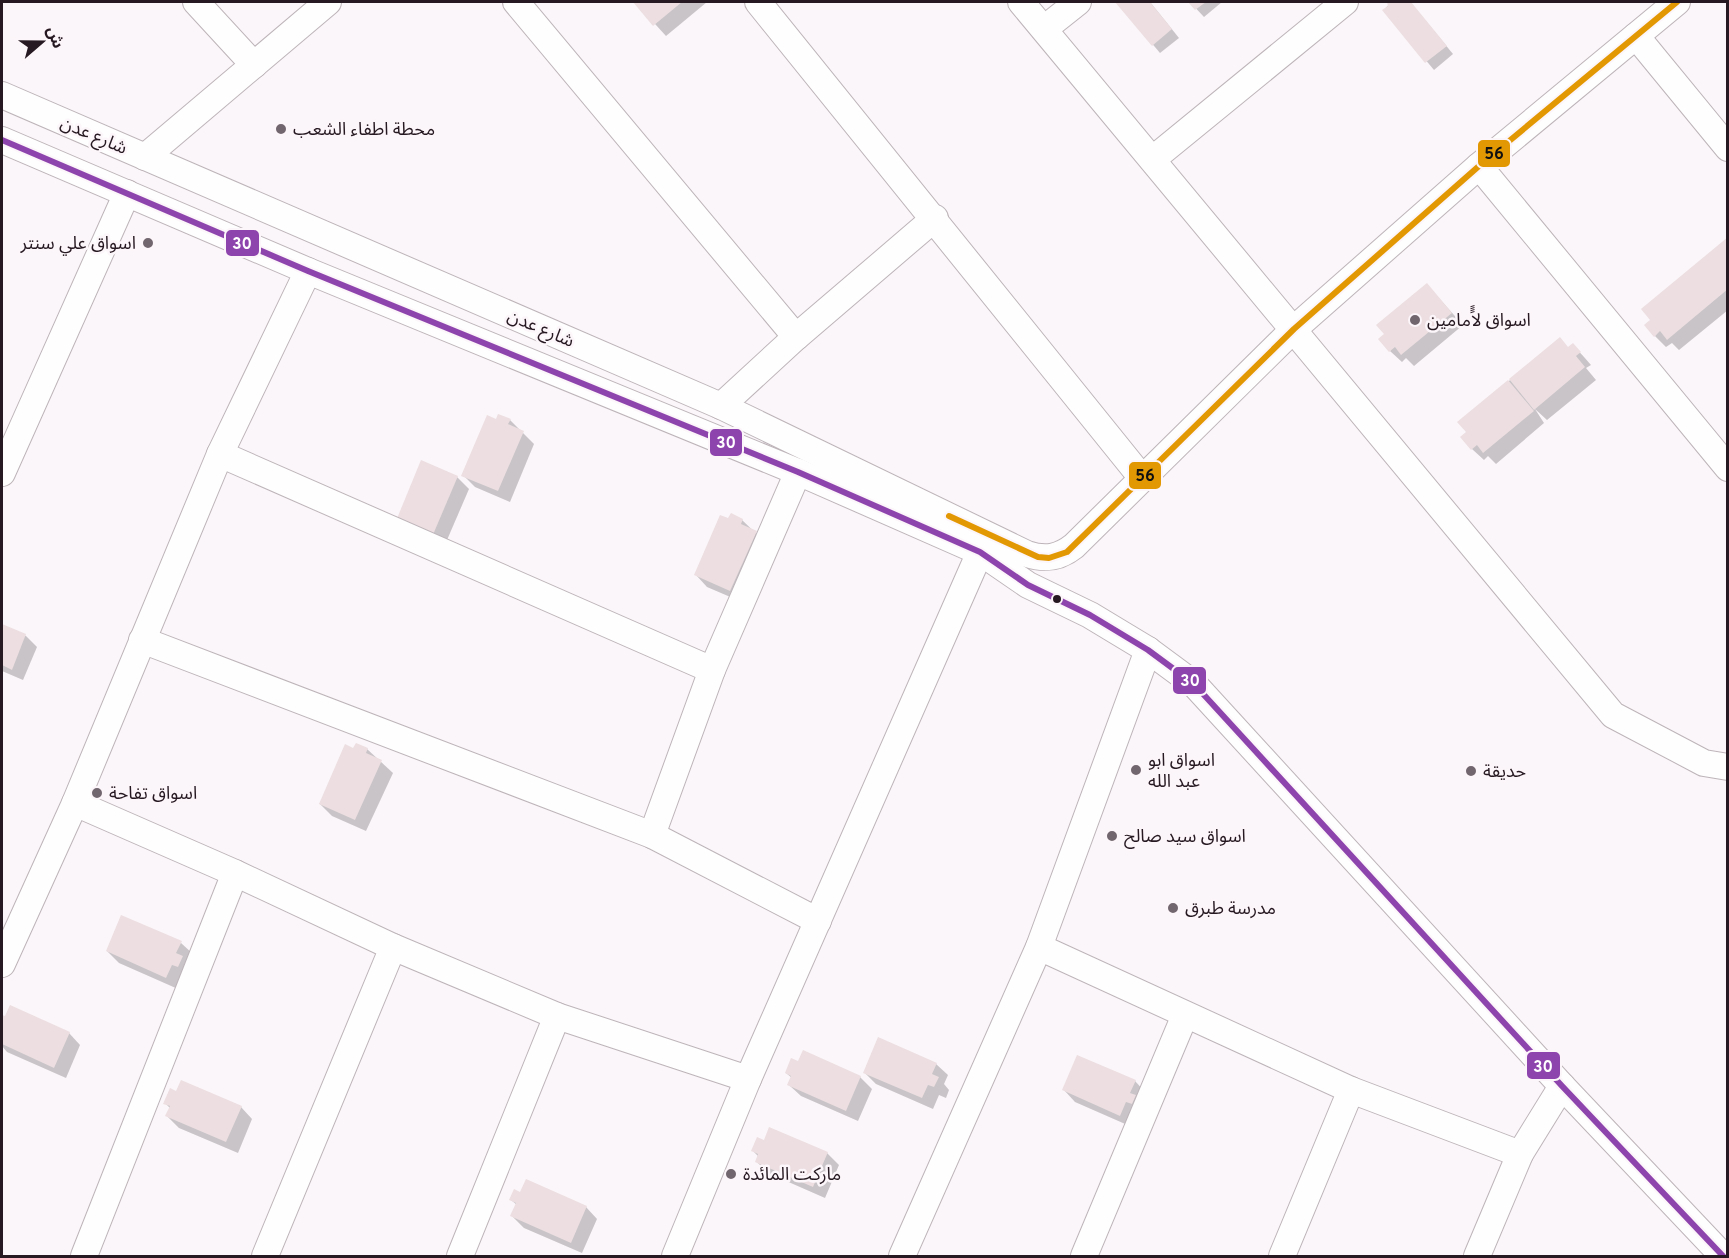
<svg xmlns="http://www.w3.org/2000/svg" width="1729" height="1258" font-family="Overpass,'Noto Sans Arabic',sans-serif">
<rect width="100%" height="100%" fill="#fbf6f9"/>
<g fill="#0003">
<polygon points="635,2 707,2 666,36"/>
<polygon points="1117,2 1150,2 1179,38 1160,53"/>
<polygon points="1190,2 1222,2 1204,17"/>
<polygon points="1391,2 1410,2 1453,54 1434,70 1384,10"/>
<polygon points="1728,239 1728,310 1679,350 1672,343 1666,347 1655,336"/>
<polygon points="1427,285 1463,325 1414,366 1406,358 1402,362 1390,351"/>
<polygon points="1560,339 1568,348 1573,345 1584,357 1591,365 1586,368 1596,380 1547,420 1535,409 1544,423 1496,464 1488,456 1484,460 1472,449 1468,432 1459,422"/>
<polygon points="510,420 534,444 510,502 475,487 463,475 497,421"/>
<polygon points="457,477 469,489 444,547 417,544"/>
<polygon points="742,520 767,544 742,602 707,587 696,575"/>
<polygon points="2,625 26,636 37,647 23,680 2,671"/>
<polygon points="367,749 393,773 366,831 332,816 320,804"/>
<polygon points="181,943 193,954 178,989 119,963 107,951"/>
<polygon points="2,1016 69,1033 80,1045 66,1078 7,1052 2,1046"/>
<polygon points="936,1064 948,1075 944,1084 949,1090 946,1098 939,1095 933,1109 876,1084 865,1073"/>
<polygon points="786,1073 860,1077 872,1089 858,1121 801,1096 789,1085 792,1078"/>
<polygon points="1135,1081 1146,1093 1132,1127 1075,1102 1064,1090"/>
<polygon points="165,1103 241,1107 252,1119 238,1153 179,1128 167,1116 170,1108"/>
<polygon points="765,1142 827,1153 839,1165 825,1198 768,1173 757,1162 759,1157 753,1151"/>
<polygon points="511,1200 586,1207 597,1219 582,1253 524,1228 512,1216 517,1205"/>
</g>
<g fill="#ecdee1">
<polygon points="633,2 682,2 653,26"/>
<polygon points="1115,2 1150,2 1172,29 1152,46"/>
<polygon points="1188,2 1206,2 1195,10"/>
<polygon points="1387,2 1411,2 1447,46 1425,63 1382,10 1388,6"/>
<polygon points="1728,237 1728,289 1667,340 1660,331 1654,337 1644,325 1650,320 1641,309"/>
<polygon points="1427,283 1452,313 1401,355 1395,347 1389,352 1378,339 1384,334 1376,325"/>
<polygon points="1560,337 1568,347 1573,343 1581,352 1576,356 1585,367 1534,410 1509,379"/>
<polygon points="1508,380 1534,411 1483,453 1477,445 1471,450 1460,437 1466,432 1457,422"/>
<polygon points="498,414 511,419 508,424 524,431 498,491 461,476 487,415 496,419"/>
<polygon points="421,460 458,476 432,537 396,521"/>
<polygon points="731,513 743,519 741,524 757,531 730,591 694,575 720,515 728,518"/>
<polygon points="2,624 26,634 12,670 2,665"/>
<polygon points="356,743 368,748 366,753 382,760 355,820 319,804 345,744 353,748"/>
<polygon points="121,915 182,941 176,953 183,956 178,967 172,965 166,978 106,951"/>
<polygon points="10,1005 70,1032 54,1068 2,1044 2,1015 5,1016"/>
<polygon points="878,1037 937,1063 932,1074 939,1077 934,1087 928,1085 922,1098 863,1073"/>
<polygon points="803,1050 861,1076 846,1111 787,1085 791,1076 785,1073 791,1058 798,1061"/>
<polygon points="1077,1055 1136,1080 1130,1093 1136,1095 1132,1104 1126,1102 1120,1116 1062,1090"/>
<polygon points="181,1080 242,1106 226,1142 165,1116 170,1106 163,1104 170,1088 176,1091"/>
<polygon points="769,1127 828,1152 813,1187 755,1162 758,1154 751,1151 757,1137 764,1140"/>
<polygon points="526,1179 587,1206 571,1243 510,1216 516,1203 509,1200 514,1189 520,1192"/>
</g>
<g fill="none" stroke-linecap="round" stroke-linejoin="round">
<g stroke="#bdb4b9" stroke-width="28">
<g id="minor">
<polyline points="196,2 254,65"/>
<polyline points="516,2 796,337"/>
<polyline points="758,2 1142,478"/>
<polyline points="1021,2 1613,715 1704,763 1728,767"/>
<polyline points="1044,29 1078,2"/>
<polyline points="1636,36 1728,148"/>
<path d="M 2,95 L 721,406 L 1027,554 C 1045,560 1059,558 1074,546 L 1294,329 L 1479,166 L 1677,2"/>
<polyline points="2,140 308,271 798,472 980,552 1028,585 1090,615 1148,650 1194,684 1562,1086 1723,1256"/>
<polyline points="145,157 328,2"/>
<polyline points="1153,159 1345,2"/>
<polyline points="1479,166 1728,468"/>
<polyline points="721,406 796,337 935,218"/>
<polyline points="220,454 712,670"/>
<polyline points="2,473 127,193"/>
<polyline points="142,640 652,835 818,921"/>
<polyline points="75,803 235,873 393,947 557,1016 748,1079"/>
<polyline points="652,835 712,670 798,472"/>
<polyline points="1039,947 1351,1090 1520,1154"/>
<polyline points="2,964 75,803 220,454 308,271"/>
<polyline points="84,1256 235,873"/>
<polyline points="265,1256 393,947"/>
<polyline points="460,1256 557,1016"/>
<polyline points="675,1256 748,1079 980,552"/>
<polyline points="902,1256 1039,947 1148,650"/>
<polyline points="1084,1256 1185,1015"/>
<polyline points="1282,1256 1351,1090"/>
<polyline points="1477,1256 1520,1154 1562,1086"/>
</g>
</g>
<use href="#minor" stroke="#fefefe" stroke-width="26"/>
<g stroke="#fcf5f9" stroke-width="10">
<polyline id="bus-1" points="2,140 308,271 798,472 980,552 1028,585 1090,615 1148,650 1194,684 1562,1086 1723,1256"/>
</g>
<g stroke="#fcf5f9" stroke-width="10">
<polyline id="bus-2" points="949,516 1038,557 1049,558 1067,552 1294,329 1479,166 1677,2"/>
</g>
<use href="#bus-1" stroke="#8e44ad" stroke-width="6"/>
<use href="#bus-2" stroke="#e29803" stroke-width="6"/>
</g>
<g fill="#71666d" stroke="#fcf5f9" stroke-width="2">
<circle cx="281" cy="129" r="6"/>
<circle cx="148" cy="243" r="6"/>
<circle cx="1415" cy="320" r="6"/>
<circle cx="1136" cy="770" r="6"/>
<circle cx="1471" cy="771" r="6"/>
<circle cx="97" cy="793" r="6"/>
<circle cx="1112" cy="836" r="6"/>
<circle cx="1173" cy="908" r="6"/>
<circle cx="731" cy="1174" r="6"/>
</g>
<circle fill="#261921" stroke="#fcf5f9" stroke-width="2" cx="1057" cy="599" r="5"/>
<g text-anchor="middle" stroke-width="5" stroke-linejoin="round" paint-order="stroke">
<g font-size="18" fill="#261921" stroke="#fcf5f9" text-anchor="start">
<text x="293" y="135">محطة اطفاء الشعب</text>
<text x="136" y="249" text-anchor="end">اسواق علي سنتر</text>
<text x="1427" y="326">اسواق لاًًمامين</text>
<text x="1148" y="766">اسواق ابو<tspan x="1148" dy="21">عبد الله</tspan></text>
<text x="1483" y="777">حديقة</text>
<text x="109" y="799">اسواق تفاحة</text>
<text x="1124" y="842">اسواق سيد صالح</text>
<text x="1185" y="914">مدرسة طبرق</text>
<text x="743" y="1180">ماركت المائدة</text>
</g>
<g font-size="18" fill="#261921" stroke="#fcf5f9">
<text transform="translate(94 135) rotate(23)" y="6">شارع عدن</text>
<text transform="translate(541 328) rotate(23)" y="6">شارع عدن</text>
</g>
</g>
<g stroke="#fcf5f9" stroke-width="2">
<rect x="1477" y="139" width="34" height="29" rx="6" fill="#e29803"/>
<rect x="225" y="229" width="35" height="28" rx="6" fill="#8e44ad"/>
<rect x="709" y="428" width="34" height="29" rx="6" fill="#8e44ad"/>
<rect x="1128" y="461" width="34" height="29" rx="6" fill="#e29803"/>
<rect x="1172" y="666" width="35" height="29" rx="6" fill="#8e44ad"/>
<rect x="1526" y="1051" width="35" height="29" rx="6" fill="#8e44ad"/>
</g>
<g font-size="16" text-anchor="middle" font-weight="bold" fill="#fff">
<text x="242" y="249">30</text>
<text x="726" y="448">30</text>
<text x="1190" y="686">30</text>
<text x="1543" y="1072">30</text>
</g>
<g font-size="16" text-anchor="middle" font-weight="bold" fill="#111">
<text x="1494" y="159">56</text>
<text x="1145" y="481">56</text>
</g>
<rect width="1729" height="1258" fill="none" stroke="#261921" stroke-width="6"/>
<g transform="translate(42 42) rotate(70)" stroke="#fcf5f9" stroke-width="4.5" paint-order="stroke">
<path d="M0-4.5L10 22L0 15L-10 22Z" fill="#261921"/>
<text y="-9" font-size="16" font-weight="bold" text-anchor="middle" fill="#261921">ش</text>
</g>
</svg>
